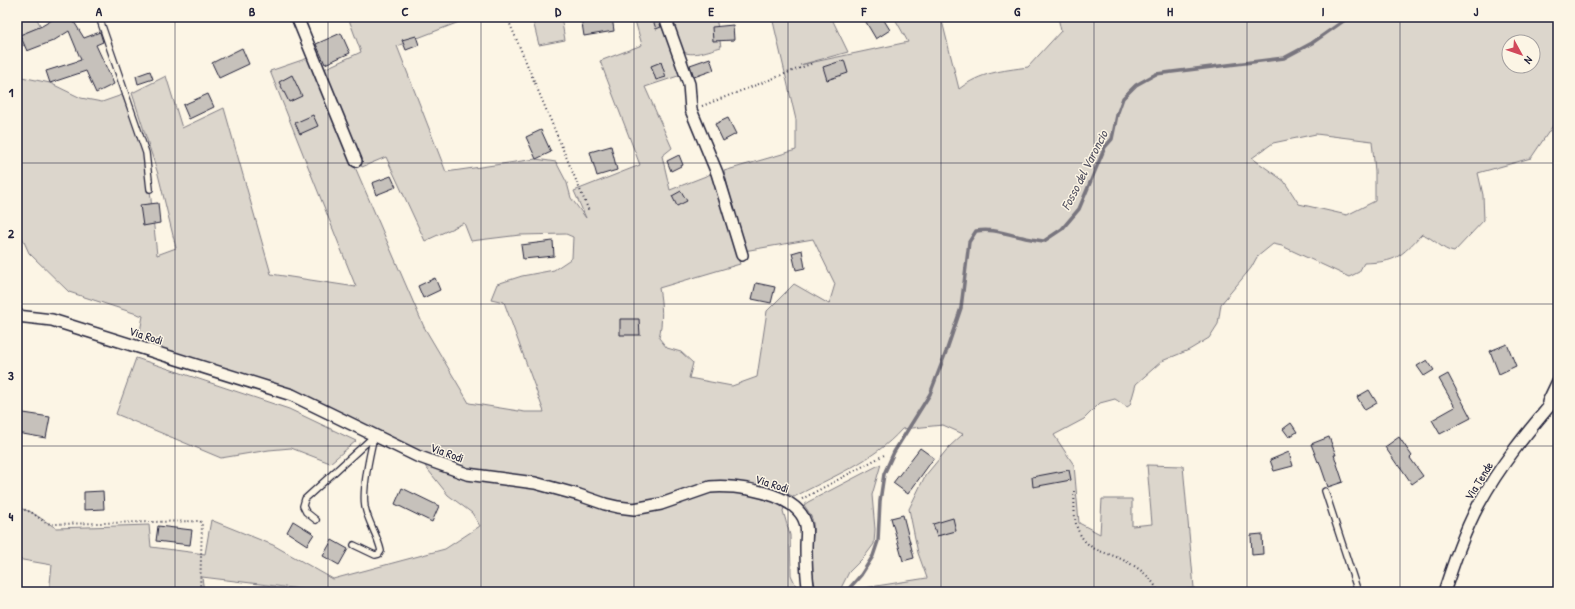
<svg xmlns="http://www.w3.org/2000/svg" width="1575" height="609" font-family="'Patrick Hand',sans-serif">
<rect width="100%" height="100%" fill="#fcf5e5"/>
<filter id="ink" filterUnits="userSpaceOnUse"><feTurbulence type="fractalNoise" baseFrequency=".025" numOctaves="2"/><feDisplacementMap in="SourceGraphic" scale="8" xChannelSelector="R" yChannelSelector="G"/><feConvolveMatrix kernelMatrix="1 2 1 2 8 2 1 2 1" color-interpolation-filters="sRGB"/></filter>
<g filter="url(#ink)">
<g fill="#dcd6cc" stroke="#7f7c84" fill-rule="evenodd">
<polygon points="17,17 36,17 41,27 20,35 25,46 17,43"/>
<path d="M 348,17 L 472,17 L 397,46 L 446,172 L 536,159 L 556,162 L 567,183 L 571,198 L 586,218 L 574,191 L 640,165 L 600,61 L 642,45 L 634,17 L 658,17 L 681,75 L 645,87 L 672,148 L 662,156 L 670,190 L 711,174 L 740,264 L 659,288 C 662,304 663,321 659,338 L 667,348 L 681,352 L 693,363 L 689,378 L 732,386 L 757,377 L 767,311 L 794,284 L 829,304 L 835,284 L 813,239 L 744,251 L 724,171 L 796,150 L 796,120 L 772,17 L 831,17 L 848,52 L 800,65 L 908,42 L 894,17 L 941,17 L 959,89 C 981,72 1001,71 1028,67 L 1061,31 L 1058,17 L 1558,17 L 1558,118 L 1531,158 L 1478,173 L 1483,195 L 1484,220 L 1454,252 C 1442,250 1435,239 1422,234 C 1400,257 1397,262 1364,263 L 1359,272 L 1349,277 L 1282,246 L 1273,244 L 1257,257 L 1251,268 L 1221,304 L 1218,324 L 1209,338 L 1189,350 L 1162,361 L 1136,384 L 1130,405 L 1127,407 L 1115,399 L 1100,403 L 1084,419 L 1054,435 L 1074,465 L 1079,523 L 1100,534 L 1102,499 L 1132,499 L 1132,526 L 1152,524 L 1147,465 L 1183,466 L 1194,588 L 1169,592 L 850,592 L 864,588 L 927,578 L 918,553 L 909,509 L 925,476 L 949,447 L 963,434 L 943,425 L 902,429 C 874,461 831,477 794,497 L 788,494 L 783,511 L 790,535 L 791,575 L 799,592 L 325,592 L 202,577 L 204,592 L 49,592 L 52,565 L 17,559 L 17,507 L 31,512 L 56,528 L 149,525 L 151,547 L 205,554 L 211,520 L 273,545 L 333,579 L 445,549 L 480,526 L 472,513 L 448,495 L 417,456 L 324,410 L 137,347 L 143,316 L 69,292 L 29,253 L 17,226 L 17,76 L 50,83 L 81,98 L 102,102 L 122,95 L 146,153 L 157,255 L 176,248 L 158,174 L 132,93 L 166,76 L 182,128 L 224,108 L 271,274 L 356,287 L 270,71 L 308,58 L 424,327 L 469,403 L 525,412 L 544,412 L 504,302 L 491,299 L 497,284 L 522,276 L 554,270 L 572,258 L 573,237 L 566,234 L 520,235 L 471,241 L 464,223 L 425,241 L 386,157 L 362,167 L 322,70 L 361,52 ZM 1509,42 L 1533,42 L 1533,66 L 1509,66 ZM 1316,134 L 1372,141 L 1375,171 L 1375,201 L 1347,215 L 1299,204 L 1284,181 L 1252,158 L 1273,143 Z"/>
<polygon points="532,17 561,17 565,40 539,45"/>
<path d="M 670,17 L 716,17 L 721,47 C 710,50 691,58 682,51 Z"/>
<polygon points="136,358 289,409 356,441 330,463 291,448 269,450 221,458 116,414"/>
<path d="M 881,464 L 872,495 L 875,529 L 874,544 L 865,556 L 849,572 L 841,588 L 838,592 L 817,592 C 812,577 810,562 812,546 C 813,526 817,523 804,505 L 808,502 Z"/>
</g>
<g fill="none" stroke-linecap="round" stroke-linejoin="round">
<path stroke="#78757e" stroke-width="3.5" d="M 846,592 L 861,575 L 873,556 L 878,541 L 880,501 L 884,474 L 894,452 L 930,394 L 946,352 L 961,308 L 969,242 L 976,231 C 993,228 1006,234 1022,237 C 1029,239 1037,240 1044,241 L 1062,229 L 1079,209 L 1105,147 L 1112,139 L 1117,115 L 1123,98 L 1136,85 L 1156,74 L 1284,58 L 1312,43 L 1349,17"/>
</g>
<g fill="#c6c1bb" stroke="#22223b">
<polygon points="57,17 71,17 84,38 100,32 103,42 96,45 114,84 96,93 86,71 50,83 46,71 81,60 69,31 53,41 27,51 20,35 42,26"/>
<polygon points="581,17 612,17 614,31 584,36"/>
<polygon points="652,17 658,17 661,27 656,29"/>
<polygon points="863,17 882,17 890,30 876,39"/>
<polygon points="733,25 734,40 713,41 712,27"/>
<polygon points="341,33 350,53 325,64 316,44"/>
<polygon points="416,36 419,45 406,50 402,40"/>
<polygon points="242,48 249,64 219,78 212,63"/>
<polygon points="710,58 714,70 694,77 690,65"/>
<polygon points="844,60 848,73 827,80 823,67"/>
<polygon points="661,62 666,77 656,80 651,66"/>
<polygon points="150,71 153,79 138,84 136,76"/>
<polygon points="292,75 302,96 289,102 279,82"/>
<polygon points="208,94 214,107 189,119 183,105"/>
<polygon points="313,115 318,126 300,134 295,123"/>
<polygon points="728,118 736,134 723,141 715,124"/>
<polygon points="541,130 551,152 536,159 526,137"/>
<polygon points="611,146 617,170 597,176 590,152"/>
<polygon points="679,155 683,165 671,171 667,161"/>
<polygon points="391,176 396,187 376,195 372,183"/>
<polygon points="681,191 687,201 677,206 672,196"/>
<polygon points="158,203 160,223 143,226 140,205"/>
<polygon points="553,241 554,256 523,259 521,245"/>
<polygon points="802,250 805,268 796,270 792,253"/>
<polygon points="435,278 440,290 423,298 418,286"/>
<polygon points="756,283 775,287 771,303 752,299"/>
<polygon points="620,319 639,319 640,335 620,335"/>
<polygon points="1507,344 1516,366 1499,374 1490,351"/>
<polygon points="1427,360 1434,370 1424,376 1417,366"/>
<polygon points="1448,374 1471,418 1440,434 1432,420 1455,407 1439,379"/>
<polygon points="1369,390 1377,403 1365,410 1357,397"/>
<polygon points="17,412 50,417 46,438 17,433"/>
<polygon points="1291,423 1297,432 1289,437 1283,429"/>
<polygon points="1329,437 1336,455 1334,455 1343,482 1328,487 1319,461 1318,462 1311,444"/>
<polygon points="1399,437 1412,456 1410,458 1423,476 1412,484 1399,465 1398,466 1385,447"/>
<polygon points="920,448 934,458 908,494 893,483"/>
<polygon points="1289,452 1293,466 1274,471 1270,460"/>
<polygon points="1069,470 1071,480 1033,487 1032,477"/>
<polygon points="402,488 439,506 432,522 395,504"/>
<polygon points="103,491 104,509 84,510 84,492"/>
<polygon points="903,515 914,558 903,561 891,518"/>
<polygon points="953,518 956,531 937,536 933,524"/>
<polygon points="293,521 314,534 307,545 287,532"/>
<polygon points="158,526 192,530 190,545 156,541"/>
<polygon points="1262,534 1263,554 1252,555 1251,535"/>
<polygon points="332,540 348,549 339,565 323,556"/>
</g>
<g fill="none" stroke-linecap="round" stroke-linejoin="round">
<g stroke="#22223b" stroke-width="8">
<g id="service">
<polyline points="99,17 146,153 150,189"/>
<polyline points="1325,491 1358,592"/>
<path d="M 316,520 L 306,512 L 303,506 L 305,499 L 374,436 C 370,453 362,489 365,507 C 368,522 378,536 381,551 L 379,554 L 375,555 L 354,545"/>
</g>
</g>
<g stroke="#22223b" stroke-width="14">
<g id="minor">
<polyline points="297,17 356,161"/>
<polyline points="665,17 689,84 691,110 717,173 742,255"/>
<path d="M 17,316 L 52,320 L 292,395 L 417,456 L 467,474 L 535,483 L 579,495 L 605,504 L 618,507 L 634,509 L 661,504 L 710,487 C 735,484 796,493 805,522 C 808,529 806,538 806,546 C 806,562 806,577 809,592"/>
<polyline points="1548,402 1558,381"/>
<path d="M 1444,592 C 1454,562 1464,532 1479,504 C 1500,465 1529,430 1558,396"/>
</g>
</g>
<g stroke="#22223b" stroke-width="2" stroke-dasharray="1 3" stroke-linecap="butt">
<polyline points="507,17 589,211"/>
<polyline points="702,106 813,63"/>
<path d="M 1074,491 C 1075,503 1073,519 1078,530 C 1089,554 1105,550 1125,561 C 1138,567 1153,578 1158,592"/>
<polyline points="802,499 884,455"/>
<polyline points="17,507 31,512 46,523 52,524 200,521 202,523 200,592"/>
</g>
<use href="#service" stroke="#fcf5e5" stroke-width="5.5"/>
<use href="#minor" stroke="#fcf5e5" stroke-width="11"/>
</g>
</g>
<path fill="none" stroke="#22223b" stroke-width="1" stroke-opacity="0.55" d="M 175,17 L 175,592M 328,17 L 328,592M 481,17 L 481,592M 634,17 L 634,592M 788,17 L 788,592M 941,17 L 941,592M 1094,17 L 1094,592M 1247,17 L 1247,592M 1400,17 L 1400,592M 17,163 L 1558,163M 17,304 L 1558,304M 17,446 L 1558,446"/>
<g text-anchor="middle" stroke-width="3" stroke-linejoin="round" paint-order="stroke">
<g font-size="12" fill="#22223b" stroke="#fcf5e5">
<text transform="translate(146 336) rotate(18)" y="4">Via Rodi</text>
<text transform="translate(447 453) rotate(20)" y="4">Via Rodi</text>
<text transform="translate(1479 481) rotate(-58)" y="4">Via Tende</text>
<text transform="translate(772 484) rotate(18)" y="4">Via Rodi</text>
</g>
<g font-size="13" font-style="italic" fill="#545362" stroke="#fcf5e5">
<text transform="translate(1084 170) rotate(-63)" y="5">Fosso del Varoncio</text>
</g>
</g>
<rect width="1575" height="609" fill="none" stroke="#fcf5e5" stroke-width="44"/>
<g transform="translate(1521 54) rotate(130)"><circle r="19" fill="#fcf5e5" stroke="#a5a1a1"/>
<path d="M0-3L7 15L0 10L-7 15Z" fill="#d1495b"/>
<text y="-6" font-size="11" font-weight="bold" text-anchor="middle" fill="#22223b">N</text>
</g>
<rect x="22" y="22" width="1531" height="565" fill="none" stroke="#22223b" stroke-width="1.5"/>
<g font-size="13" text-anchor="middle" font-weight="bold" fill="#22223b">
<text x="99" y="16">A</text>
<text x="252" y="16">B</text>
<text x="405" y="16">C</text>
<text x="558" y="16">D</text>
<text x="711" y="16">E</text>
<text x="864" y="16">F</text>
<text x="1017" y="16">G</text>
<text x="1170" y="16">H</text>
<text x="1323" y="16">I</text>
<text x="1476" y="16">J</text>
<text x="11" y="97">1</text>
<text x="11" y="238">2</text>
<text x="11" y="380">3</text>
<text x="11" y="521">4</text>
</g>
</svg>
